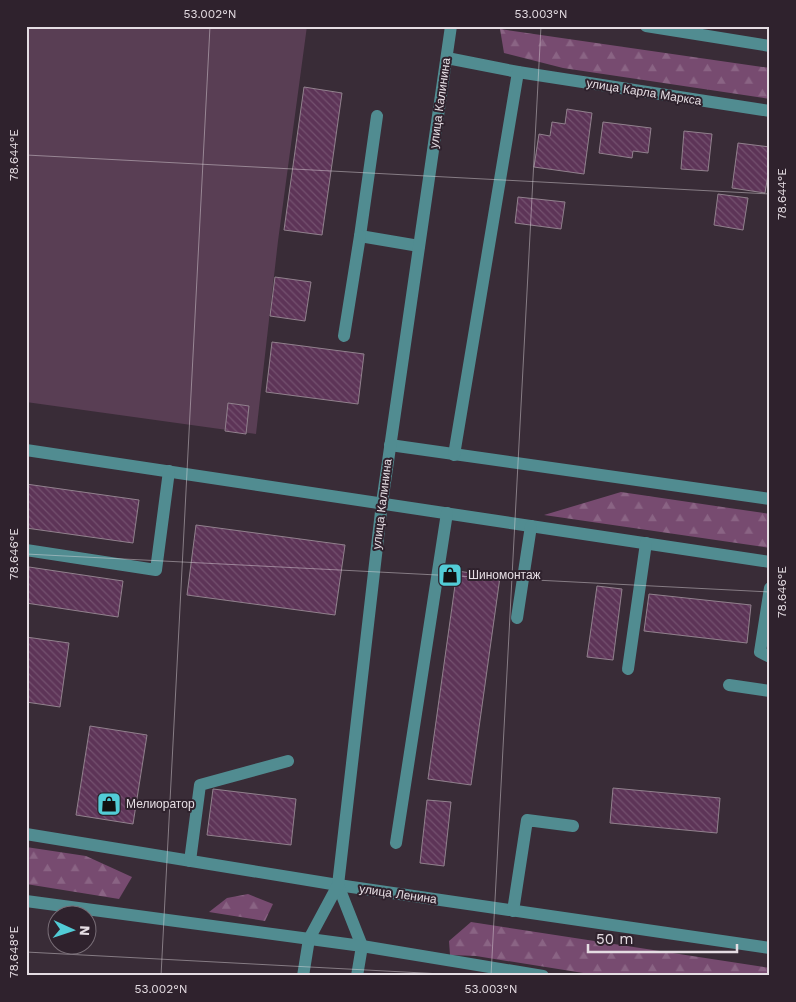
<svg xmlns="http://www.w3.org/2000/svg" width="796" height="1002" font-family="'Work Sans',sans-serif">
<defs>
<pattern id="forest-firs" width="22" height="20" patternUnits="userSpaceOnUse" patternTransform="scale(1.25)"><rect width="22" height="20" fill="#774b70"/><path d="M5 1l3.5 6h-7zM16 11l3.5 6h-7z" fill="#8a6484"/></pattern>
<pattern id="building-back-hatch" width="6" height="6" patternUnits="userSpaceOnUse" patternTransform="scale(1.25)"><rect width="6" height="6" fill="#5d3457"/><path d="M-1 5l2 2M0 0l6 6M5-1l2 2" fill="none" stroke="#74516f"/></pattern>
</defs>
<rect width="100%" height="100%" fill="#392c37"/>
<polygon fill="#593e54" points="26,26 307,26 278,241 256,434 26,402"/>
<g fill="url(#forest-firs)">
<polygon points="500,29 770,68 770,99 563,68 504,53"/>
<polygon points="621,492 770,514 770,548 544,515"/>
<polygon points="26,847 86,856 132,877 119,899 26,884"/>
<polygon points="248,894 273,904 265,921 209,912 227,898"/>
<polygon points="471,922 770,968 770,976 602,976 476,956 450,955 449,941"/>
</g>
<g fill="url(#building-back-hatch)" stroke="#91818d">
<polygon points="304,87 342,93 322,235 284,230"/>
<polygon points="567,109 592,113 584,174 534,167 539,134 550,136 552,122 565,124"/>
<polygon points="603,122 651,128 648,153 633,151 632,158 599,153"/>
<polygon points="684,131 712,134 708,171 681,169"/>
<polygon points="738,143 770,147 770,162 765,193 732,188"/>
<polygon points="718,194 748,198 743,230 714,225"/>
<polygon points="518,197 565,202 561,229 515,223"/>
<polygon points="275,277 311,282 305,321 270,316"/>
<polygon points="272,342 364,354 358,404 266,392"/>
<polygon points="228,403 249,406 246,434 225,431"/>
<polygon points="26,484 139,500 133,543 26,528"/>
<polygon points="196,525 345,545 335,615 187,595"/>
<polygon points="29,567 123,581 118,617 26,603 26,586"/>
<polygon points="457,571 500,577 471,785 428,779"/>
<polygon points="597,586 622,589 613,660 587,657"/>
<polygon points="649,594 751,605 747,643 644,631"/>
<polygon points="26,637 69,643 60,707 26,702"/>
<polygon points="90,726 147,735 133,824 76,815"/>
<polygon points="613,788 720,798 717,833 610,823"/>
<polygon points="213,789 296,799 291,845 207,835"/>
<polygon points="427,800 451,802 444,866 420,863"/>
</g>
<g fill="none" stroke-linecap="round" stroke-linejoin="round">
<g stroke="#518c91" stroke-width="12">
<polyline points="646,26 770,46"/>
<polyline points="447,58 518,72 770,111"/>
<polyline points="377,116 360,236 419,246"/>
<polyline points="344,336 360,236"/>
<polyline points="390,445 770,499"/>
<polyline points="26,450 770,562"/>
<polyline points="454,455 518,72"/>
<polyline points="26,550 156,570 169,471"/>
<polyline points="770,588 760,652 770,657"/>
<polyline points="517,618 531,526"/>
<polyline points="628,669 646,543"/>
<polyline points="729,685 770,691"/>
<polyline points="26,834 338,885 770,948"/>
<polyline points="396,843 447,513"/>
<polyline points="190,861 200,785 288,761"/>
<polyline points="338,885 362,946 357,976"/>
<polyline points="26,901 362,946 543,976"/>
<polyline points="513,911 527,820 573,826"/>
<polyline points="303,976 309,939 338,885 382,503 451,26"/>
</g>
</g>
<path fill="none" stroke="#e5dde3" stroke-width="1" stroke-opacity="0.45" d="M 26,155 L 770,194M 26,554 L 770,592M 26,952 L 480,976M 161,976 L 210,26M 491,976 L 541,26"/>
<defs>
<g id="shop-square" transform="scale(1.25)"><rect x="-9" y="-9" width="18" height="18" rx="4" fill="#52ccd6" stroke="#2f222d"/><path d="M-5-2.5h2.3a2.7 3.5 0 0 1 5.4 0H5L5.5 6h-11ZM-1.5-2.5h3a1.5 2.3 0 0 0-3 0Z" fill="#111"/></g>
</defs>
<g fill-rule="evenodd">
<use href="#shop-square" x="450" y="575"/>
<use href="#shop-square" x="109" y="804"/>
</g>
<g text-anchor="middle" stroke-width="4" stroke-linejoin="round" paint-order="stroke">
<g font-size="12" fill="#e5dde3" stroke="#2f222d">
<text transform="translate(644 92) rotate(9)" y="4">улица Карла Маркса</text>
<text transform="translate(440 103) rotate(-82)" y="4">улица Калинина</text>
<text transform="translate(382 504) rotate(-83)" y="4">улица Калинина</text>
<text transform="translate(398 894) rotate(8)" y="4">улица Ленина</text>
</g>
<g font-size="12" fill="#e5dde3" stroke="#2f222d" text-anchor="start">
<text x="468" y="579">Шиномонтаж</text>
<text x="126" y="808">Мелиоратор</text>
</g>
</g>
<rect width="796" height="1002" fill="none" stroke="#2f222d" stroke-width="55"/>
<g transform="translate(72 930) rotate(93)"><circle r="24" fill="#2f222d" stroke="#786d76"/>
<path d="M0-4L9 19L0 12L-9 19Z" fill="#52ccd6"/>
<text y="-8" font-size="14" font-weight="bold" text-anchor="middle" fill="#e5dde3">N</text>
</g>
<path d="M588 944v8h149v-8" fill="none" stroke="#e5dde3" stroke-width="2.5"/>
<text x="596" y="944" font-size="15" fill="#e5dde3" stroke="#2f222d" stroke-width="4" paint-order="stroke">50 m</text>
<rect x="28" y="28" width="740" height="946" fill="none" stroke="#e5dde3" stroke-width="2"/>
<g font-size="12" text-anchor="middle" fill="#e5dde3">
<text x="210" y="18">53.002°N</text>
<text x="541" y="18">53.003°N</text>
<text transform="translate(14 155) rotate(-90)" y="4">78.644°E</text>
<text transform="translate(782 194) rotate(-90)" y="4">78.644°E</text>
<text transform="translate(14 554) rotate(-90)" y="4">78.646°E</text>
<text transform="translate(782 592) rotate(-90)" y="4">78.646°E</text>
<text transform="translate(14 952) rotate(-90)" y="4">78.648°E</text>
<text x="161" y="993">53.002°N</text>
<text x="491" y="993">53.003°N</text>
</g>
</svg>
